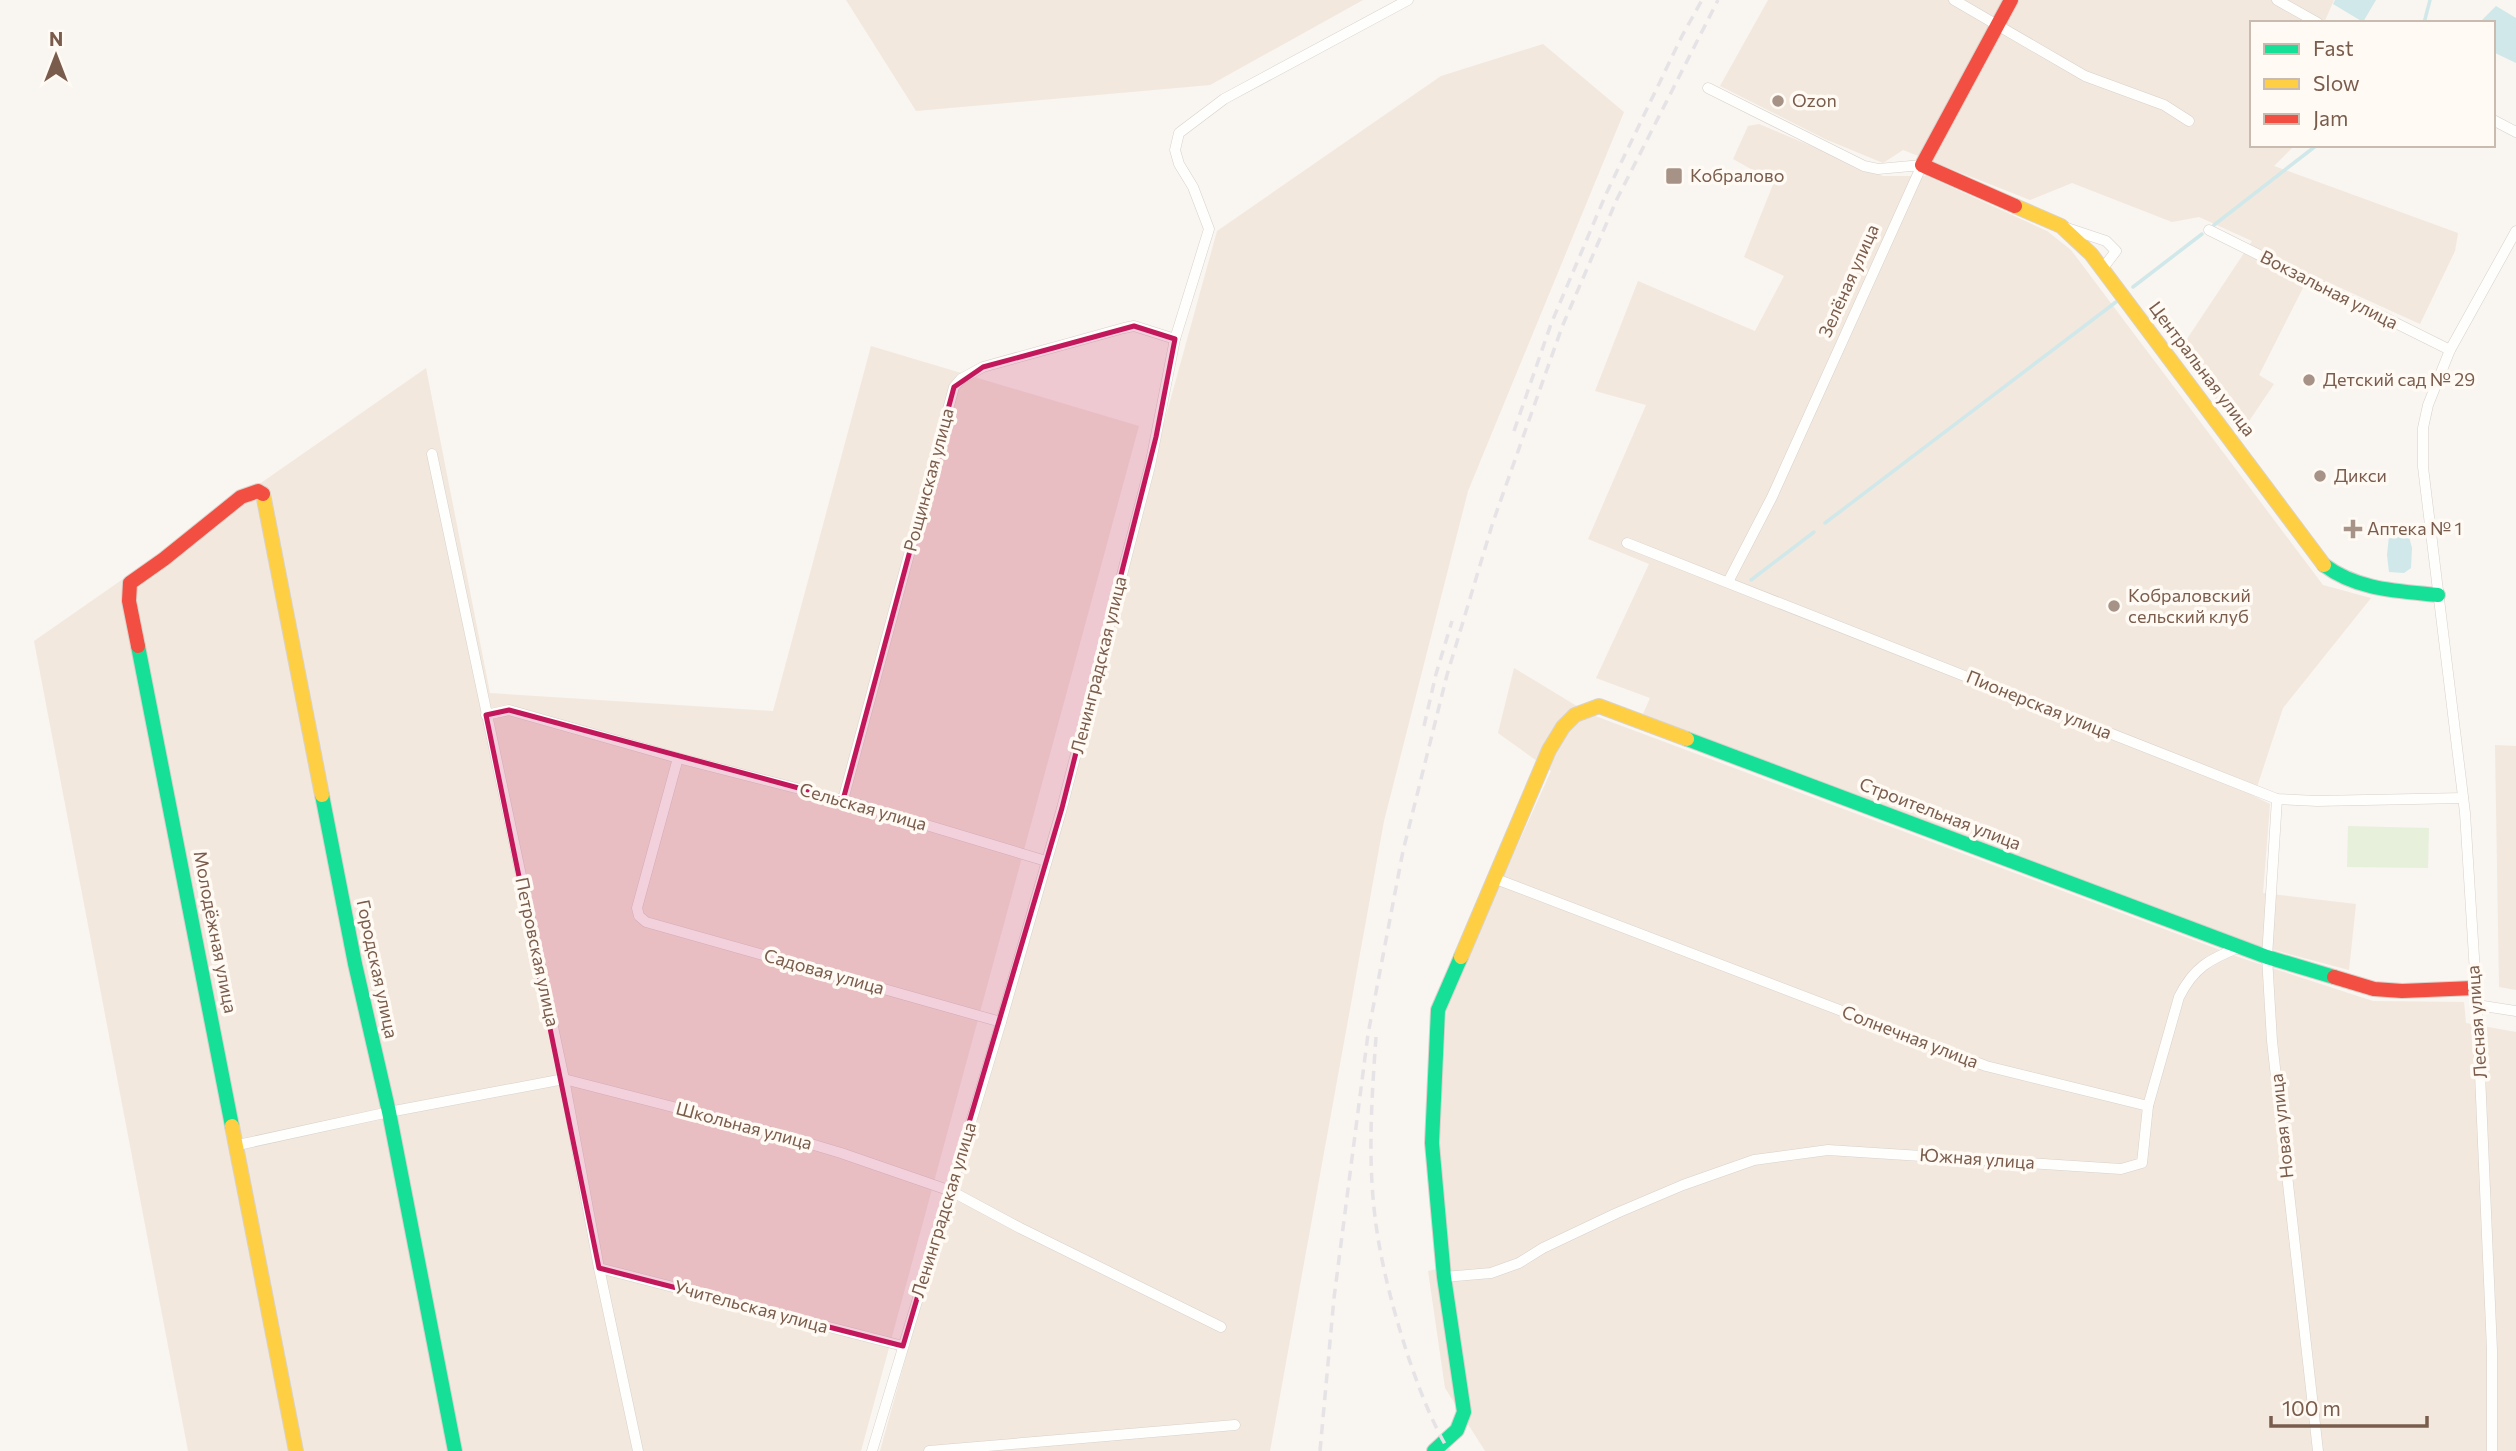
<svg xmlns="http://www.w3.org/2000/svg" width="2516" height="1451" font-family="Commissioner,sans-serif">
<rect width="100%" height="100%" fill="#f9f5f0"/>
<g fill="#f2e8de">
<polygon points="846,0 1363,0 1210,85 916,111"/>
<polygon points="1768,0 2334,0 2324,23 2252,23 2252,145 2295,145 2274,166 2458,233 2455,251 2420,324 2310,274 2259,375 2274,384 2241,433 2179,351 2252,241 2199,217 2172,222 2072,183 2030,200 1903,150 1883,163 1825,139 1720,86"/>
<polygon points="1543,44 1624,112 1468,491 1384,821 1270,1451 880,1451 1217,231 1441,76"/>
<polygon points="1759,124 1883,176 1927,176 2047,231 2071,250 2323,585 2371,598 2283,708 2254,796 2270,804 2263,893 2356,904 2349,970 2259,946 1963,837 1643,714 1650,698 1596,678 1649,564 1588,539 1646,405 1595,391 1638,281 1755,331 1784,276 1744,257 1774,182 1733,159 1748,126"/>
<polygon points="871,346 1139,426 861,1451 188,1451 34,641 426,368 490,693 773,711"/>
<polygon points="1514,668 1590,714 2244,959 2373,1001 2464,1002 2466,1023 2516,1032 2516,1451 1485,1451 1445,1388 1428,1271 1450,1266 1439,1141 1447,1001 1551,771 1498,733"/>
<polygon points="2495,745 2516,746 2516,990 2499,987"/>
</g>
<polygon fill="#e7f0db" points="2348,826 2429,828 2428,868 2347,867"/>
<g fill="#d0e8ea">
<polygon points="2335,0 2376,0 2363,22 2333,4"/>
<polygon points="2496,6 2516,18 2516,63 2493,52 2493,23 2479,23"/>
<polygon points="2408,533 2412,548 2411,568 2404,573 2389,572 2387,555 2389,536"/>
</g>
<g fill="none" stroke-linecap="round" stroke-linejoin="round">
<g stroke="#d0e8ea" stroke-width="3.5">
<polyline points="2424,23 2430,0"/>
<polyline points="2214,225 2317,145"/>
<polyline points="2133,287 2202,234"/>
<polyline points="1825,523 2116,302"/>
<polyline points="1751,580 1814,532"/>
</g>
<g stroke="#d7d1cb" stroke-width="11">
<g id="street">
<polyline points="1954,0 2085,76 2164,105 2189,121"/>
<polyline points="2277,0 2318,23"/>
<polyline points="1708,88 1864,166 1878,169 1922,165 1772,497 1728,582"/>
<polyline points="2493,120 2516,132"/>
<polyline points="2067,228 2106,241 2116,251 2103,268"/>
<polyline points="2209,230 2450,350"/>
<polyline points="432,454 564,1079 599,1268 638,1451"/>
<polyline points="1627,543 2277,799 2317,801 2463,798"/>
<polyline points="486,715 509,710 678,758 843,800 1046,861"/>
<polyline points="678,758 637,908 639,916 646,922 1001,1022"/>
<polyline points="2277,799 2267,957 2272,1041 2318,1451"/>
<polyline points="843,800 954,387 961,379 983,367 1124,328 1134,326 1175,339"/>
<path d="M 1496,879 L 1986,1066 L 2148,1106 L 2179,997 C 2194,967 2210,959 2240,947"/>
<polyline points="2477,1005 2516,1011"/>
<polyline points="238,1145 389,1112 564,1079 774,1133 841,1153 951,1191 1020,1228 1221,1327"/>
<polyline points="599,1268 903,1346"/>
<polyline points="1444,1277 1491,1273 1519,1263 1543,1248 1617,1213 1683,1185 1754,1160 1828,1150 2121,1169 2142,1163 2148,1106"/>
<polyline points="872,1451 1001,1022 1062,808 1150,466 1175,339 1209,229 1193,187 1179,164 1175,150 1179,133 1224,99 1408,0"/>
<polyline points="929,1451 1235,1425"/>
<polyline points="2492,1451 2492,1350 2477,1005 2465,813 2423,467 2423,428 2428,405 2450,350 2516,231"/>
</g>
</g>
<g stroke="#d9d2cb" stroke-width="16">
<g id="fast">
<path d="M 2324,565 C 2357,590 2398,591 2438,595"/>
<polyline points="138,646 232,1126"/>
<polyline points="1687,739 2267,957 2334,977"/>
<polyline points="322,795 355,964 389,1112 455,1451"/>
<polyline points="1434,1451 1457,1430 1464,1412 1444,1277 1432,1143 1438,1010 1461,957"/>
</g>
</g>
<g stroke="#d9d2cb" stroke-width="16">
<g id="slow">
<polyline points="2015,206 2061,226 2091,254 2324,565"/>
<polyline points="263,494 322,795"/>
<polyline points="1461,957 1549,750 1563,727 1575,715 1599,706 1687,739"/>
<polyline points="232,1126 296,1451"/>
</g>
</g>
<g stroke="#d9d2cb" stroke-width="16">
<g id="jam">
<polyline points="2011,0 1922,165 2015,206"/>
<polyline points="138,646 129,601 130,583 164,559 241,497 258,491 263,494"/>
<polyline points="2334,977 2374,989 2402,991 2474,988"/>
</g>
</g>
<use href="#street" stroke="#fefefd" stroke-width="10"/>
<use href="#fast" stroke="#16e098" stroke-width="14"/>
<use href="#slow" stroke="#ffcf43" stroke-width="14"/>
<use href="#jam" stroke="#f24e42" stroke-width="14"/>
<g stroke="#e6e3e7" stroke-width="3.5" stroke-dasharray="10 7" stroke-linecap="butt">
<polyline points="1514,431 1551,324 1606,194 1682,36 1702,0"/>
<polyline points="1424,726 1436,674 1452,621"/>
<path d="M 1376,1037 C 1372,1094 1368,1151 1374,1208 C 1379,1257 1392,1306 1407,1353 C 1418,1386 1431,1421 1449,1451"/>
<polyline points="1320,1451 1334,1298 1368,1034 1403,851 1447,675 1493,522 1562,327 1617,199 1718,0"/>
</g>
</g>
<path fill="#c2185b" fill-opacity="0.2" stroke="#c2185b" stroke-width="5" stroke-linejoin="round" d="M 1134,326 L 1175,339 L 1156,437 L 1062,808 L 903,1346 L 599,1268 L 486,715 L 509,710 L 843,800 L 954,387 L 983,367 Z"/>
<g fill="#a69286" stroke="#fffaf3" stroke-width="2.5">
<circle cx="1778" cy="101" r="7"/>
<rect x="1665" y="167" width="18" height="18" rx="3.5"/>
<circle cx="2309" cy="380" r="7"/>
<circle cx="2320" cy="476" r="7"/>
<path d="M2349.5 518.5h7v7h7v7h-7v7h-7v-7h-7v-7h7z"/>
<circle cx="2114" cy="606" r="7"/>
</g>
<g text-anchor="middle" stroke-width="7" stroke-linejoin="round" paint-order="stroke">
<g font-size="18" fill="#7a5c4d" stroke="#fffaf3" text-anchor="start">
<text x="1792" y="107">Ozon</text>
<text x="1690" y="182">Кобралово</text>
<text x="2323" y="386">Детский сад № 29</text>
<text x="2334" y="482">Дикси</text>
<text x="2367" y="535">Аптека № 1</text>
<text x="2128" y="602">Кобраловский<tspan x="2128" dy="21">сельский клуб</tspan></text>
</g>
<g font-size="18" fill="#7a5c4d" stroke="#fffaf3">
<text transform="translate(1849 281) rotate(-66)" y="6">Зелёная улица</text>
<text transform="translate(2329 290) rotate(27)" y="6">Вокзальная улица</text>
<text transform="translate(2202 369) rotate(53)" y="6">Центральная улица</text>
<text transform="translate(929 480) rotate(-75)" y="6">Рощинская улица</text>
<text transform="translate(1099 665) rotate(-76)" y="6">Ленинградская улица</text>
<text transform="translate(2039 705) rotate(22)" y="6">Пионерская улица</text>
<text transform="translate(863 807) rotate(16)" y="6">Сельская улица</text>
<text transform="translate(1940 814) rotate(21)" y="6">Строительная улица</text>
<text transform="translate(215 932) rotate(79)" y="6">Молодёжная улица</text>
<text transform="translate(537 952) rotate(78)" y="6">Петровская улица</text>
<text transform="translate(377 969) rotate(78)" y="6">Городская улица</text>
<text transform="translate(824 972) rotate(16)" y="6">Садовая улица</text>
<text transform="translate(2477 1022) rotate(-94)" y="6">Лесная улица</text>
<text transform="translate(1910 1037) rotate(21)" y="6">Солнечная улица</text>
<text transform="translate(744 1126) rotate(15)" y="6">Школьная улица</text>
<text transform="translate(2282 1126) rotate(-96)" y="6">Новая улица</text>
<text transform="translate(1977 1159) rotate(4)" y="6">Южная улица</text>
<text transform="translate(944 1210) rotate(-73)" y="6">Ленинградская улица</text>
<text transform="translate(751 1307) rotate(15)" y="6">Учительская улица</text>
</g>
</g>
<rect x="2250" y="21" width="245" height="126" fill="#fffaf3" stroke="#cabbb1" stroke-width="2"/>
<rect x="2264" y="44" width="35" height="10" fill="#16e098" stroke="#cabbb1" stroke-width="2"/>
<text x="2313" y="56" font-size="21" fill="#7a5c4d">Fast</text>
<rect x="2264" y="79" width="35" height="10" fill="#ffcf43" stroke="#cabbb1" stroke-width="2"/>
<text x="2313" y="91" font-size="21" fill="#7a5c4d">Slow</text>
<rect x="2264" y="114" width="35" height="10" fill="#f24e42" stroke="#cabbb1" stroke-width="2"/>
<text x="2313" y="126" font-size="21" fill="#7a5c4d">Jam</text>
<g transform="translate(56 56)" stroke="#fffaf3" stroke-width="5" paint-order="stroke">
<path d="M0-5L12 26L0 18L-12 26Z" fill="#7a5c4d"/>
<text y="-10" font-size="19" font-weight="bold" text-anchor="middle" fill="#7a5c4d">N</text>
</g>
<path d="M2271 1416v10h156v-10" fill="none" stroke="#7a5c4d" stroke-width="3.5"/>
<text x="2282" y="1416" font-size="21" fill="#7a5c4d" stroke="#fffaf3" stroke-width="5" paint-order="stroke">100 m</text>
</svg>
